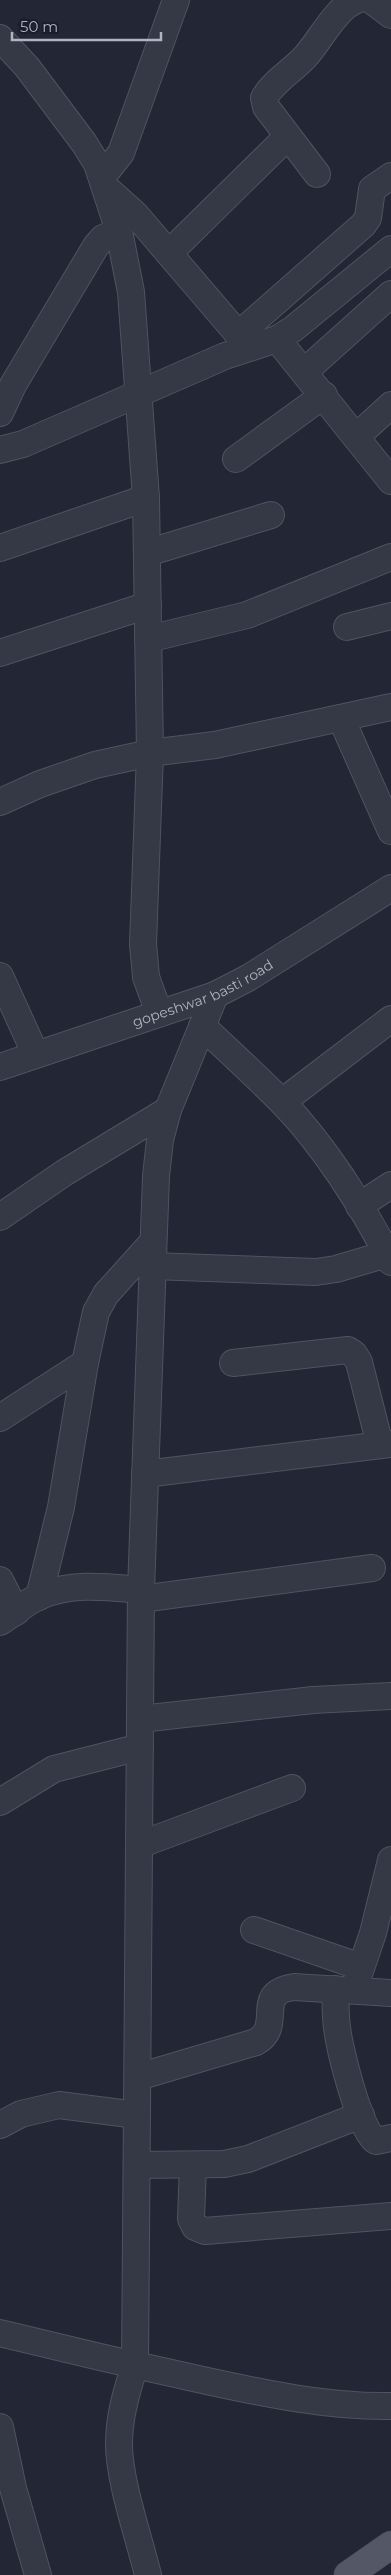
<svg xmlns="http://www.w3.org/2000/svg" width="391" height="2575" font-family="Montserrat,sans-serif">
<rect width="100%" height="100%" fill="#222635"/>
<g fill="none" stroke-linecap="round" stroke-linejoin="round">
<g stroke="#505360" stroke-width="28">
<g id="minor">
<polyline points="371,0 391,15"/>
<polyline points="0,38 27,67 84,143 97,164 119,231 131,292 146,498 150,753 143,944 146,977 159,1013"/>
<path d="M 317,174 L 266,107 L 264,98 C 273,82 292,71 305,57 C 320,41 336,7 357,0"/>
<polyline points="102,177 121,153 176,0"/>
<polyline points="107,189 136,215 249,347"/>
<polyline points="169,253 288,136"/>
<polyline points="238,335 363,225 368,218 372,189 391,176"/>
<polyline points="277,339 391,481"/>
<polyline points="304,372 391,294"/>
<polyline points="0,413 13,385 96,246 103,238 119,231"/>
<polyline points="356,437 391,405"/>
<polyline points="0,450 23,444 225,356 277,339 293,329 391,249"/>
<polyline points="236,459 324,395"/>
<polyline points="0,548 146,498"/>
<polyline points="147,553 271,515"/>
<polyline points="347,627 391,616"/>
<polyline points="148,639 247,615 391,557"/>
<polyline points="0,653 148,605"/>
<polyline points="341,718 391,831"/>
<polyline points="0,802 40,784 95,765 150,753 215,745 391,707"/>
<polyline points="0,976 35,1053"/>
<path d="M 202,1026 C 229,1051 256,1076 282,1102 C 324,1145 364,1208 391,1262"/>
<path id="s1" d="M 0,1067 L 215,995 L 248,978 L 391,888"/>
<polyline points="282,1102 391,1019"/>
<polyline points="359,1206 391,1185"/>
<polyline points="0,1217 64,1173 168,1110"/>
<polyline points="152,1266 316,1272 336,1269 387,1254"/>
<polyline points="233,1363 348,1350 354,1354 359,1362 380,1445"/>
<polyline points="0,1418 85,1363"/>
<polyline points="145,1474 391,1444"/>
<polyline points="0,1580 16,1612"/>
<polyline points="39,1597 61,1507 85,1363 96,1312 106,1294 152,1243"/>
<polyline points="141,1599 372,1568"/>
<path d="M 0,1622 C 13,1614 26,1602 40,1596 C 73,1582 106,1587 141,1590"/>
<polyline points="140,1719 313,1700 391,1696"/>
<polyline points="0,1802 54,1769 140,1747"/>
<polyline points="139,1845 292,1788"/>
<polyline points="254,1930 361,1967"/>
<path d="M 335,1989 C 336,2001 335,2014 337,2027 C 339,2047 360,2133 376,2141 L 391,2138"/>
<polyline points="354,1989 373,1933 391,1860"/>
<path d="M 138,2077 L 256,2042 C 285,2026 252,1993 294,1987 L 391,1993"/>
<polyline points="0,2125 21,2114 59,2105 137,2115"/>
<polyline points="137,2165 224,2164 248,2159 361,2115"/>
<polyline points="193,2165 191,2219 195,2227 205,2231 391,2216"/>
<path d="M 0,2333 C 69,2350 138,2366 207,2381 C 267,2394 329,2407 391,2406"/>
<polyline points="0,2427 13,2488 38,2575"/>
<path d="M 148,2575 C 139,2538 119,2481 119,2444 C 119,2417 126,2392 135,2366 L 141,1590 L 156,1176 L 160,1140 L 168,1110 L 215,995"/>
</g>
</g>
<g stroke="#3f424f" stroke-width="29">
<polyline id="major" points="348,2575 391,2545"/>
</g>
<use href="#minor" stroke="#353946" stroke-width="26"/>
<use href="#major" stroke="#535766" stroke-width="28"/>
</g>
<g text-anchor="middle" stroke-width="5" stroke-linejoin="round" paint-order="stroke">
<g font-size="14" fill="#b0b3c2" stroke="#1b1e2a">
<text dy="5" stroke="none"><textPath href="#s1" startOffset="216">gopeshwar basti road</textPath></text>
</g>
</g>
<path d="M12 32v8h149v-8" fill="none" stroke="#b0b3c2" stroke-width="2.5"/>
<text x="20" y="32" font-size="15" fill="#b0b3c2" stroke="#1b1e2a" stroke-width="4" paint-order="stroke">50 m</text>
</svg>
